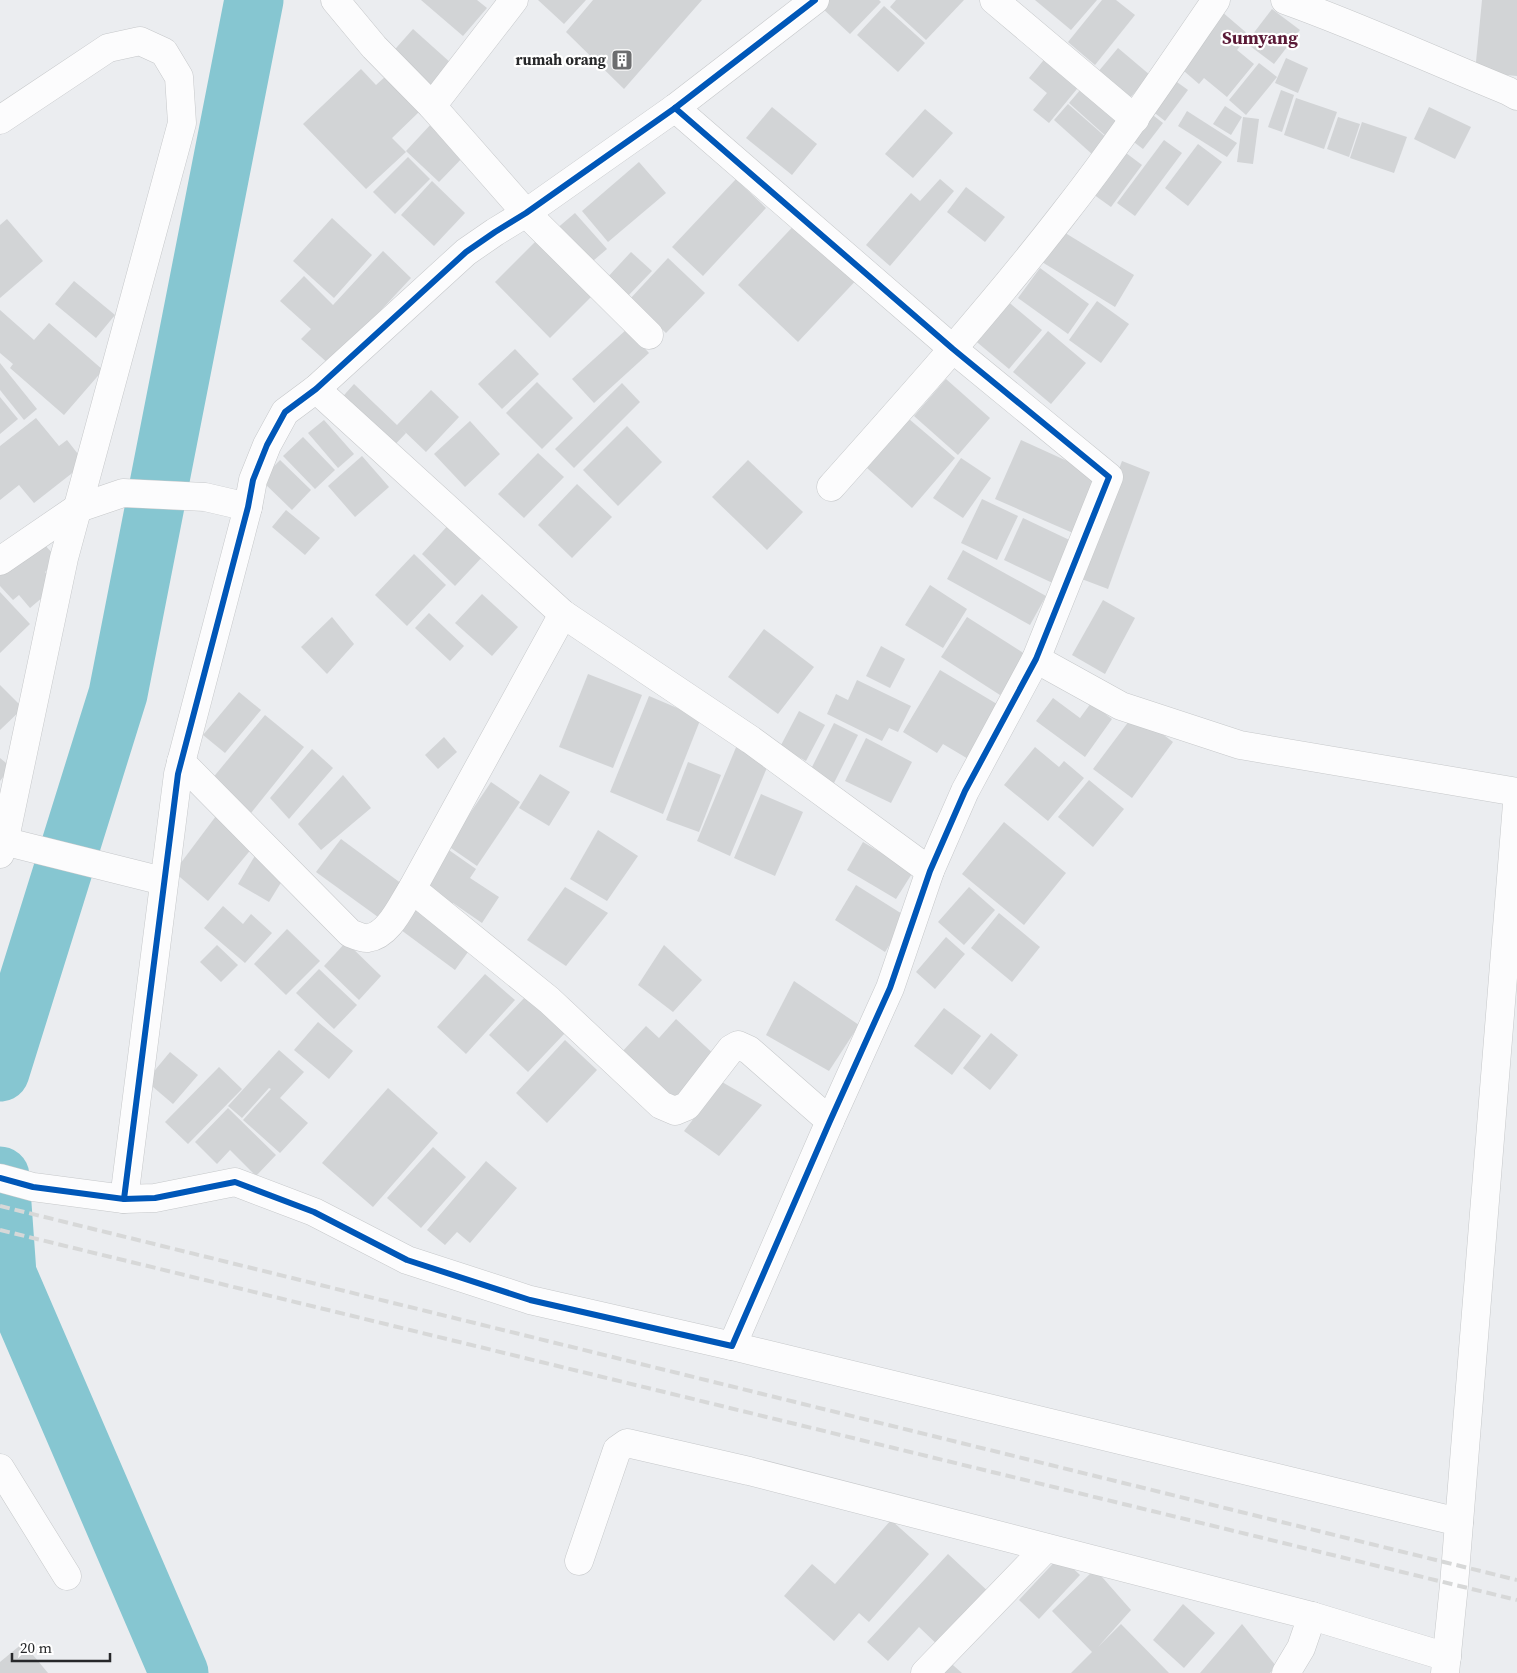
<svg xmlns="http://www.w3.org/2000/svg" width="1517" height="1673" font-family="'Source Serif 4',serif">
<rect width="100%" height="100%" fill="#ebedf0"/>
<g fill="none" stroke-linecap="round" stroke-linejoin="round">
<g stroke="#86c6d1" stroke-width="59">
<polyline points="0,1072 118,694 254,0"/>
<polyline points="0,1176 7,1274 179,1673"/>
</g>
</g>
<g fill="#d2d4d6">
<polygon points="421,0 477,0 487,8 463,36"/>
<polygon points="538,0 586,0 564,24"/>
<polygon points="593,0 702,0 624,89 566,32"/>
<polygon points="829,0 879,0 881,2 850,34 822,8"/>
<polygon points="896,0 964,0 926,40 890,7"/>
<polygon points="1035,0 1097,0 1071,30"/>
<polygon points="1102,0 1116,0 1135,15 1095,65 1068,42"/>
<polygon points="1482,0 1517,0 1517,76 1475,72"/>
<polygon points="884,6 925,43 898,72 857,35"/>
<polygon points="1272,9 1300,30 1274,64 1246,43"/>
<polygon points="1221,11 1249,35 1237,50 1254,64 1227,97 1204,78 1199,84 1177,65"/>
<polygon points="413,29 452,64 429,91 389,56"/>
<polygon points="1118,48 1150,75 1129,99 1098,72"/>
<polygon points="1047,56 1081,84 1049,123 1033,110 1047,93 1029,78"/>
<polygon points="1286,58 1308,68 1298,93 1275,83"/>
<polygon points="1259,63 1277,77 1246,115 1229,100"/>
<polygon points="361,69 376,85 386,76 420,111 392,138 406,152 366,189 303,124"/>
<polygon points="1170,77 1188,90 1165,121 1147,107"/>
<polygon points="1081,89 1121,123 1108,138 1069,103"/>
<polygon points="1281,90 1294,95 1282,132 1268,127"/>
<polygon points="1296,98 1337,112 1324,149 1284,135"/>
<polygon points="1068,104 1108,139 1093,155 1054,120"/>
<polygon points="1225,106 1242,117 1231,135 1213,124"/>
<polygon points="772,107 817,144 792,175 746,138"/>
<polygon points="1429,107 1471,127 1455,159 1414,139"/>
<polygon points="925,109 953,133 913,178 885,154"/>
<polygon points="1145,109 1163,123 1143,149 1126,136"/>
<polygon points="1187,111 1237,143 1227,157 1178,126"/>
<polygon points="1243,117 1259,119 1253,164 1237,162"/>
<polygon points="1338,117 1360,124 1349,157 1327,149"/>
<polygon points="433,122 467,153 439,182 406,151"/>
<polygon points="1362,122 1407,137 1394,173 1350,158"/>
<polygon points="1164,140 1182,153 1135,216 1117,203"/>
<polygon points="1198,144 1222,162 1188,206 1165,188"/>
<polygon points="1118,147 1142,165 1111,207 1086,189"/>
<polygon points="408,157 430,179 395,214 373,192"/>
<polygon points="639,162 666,193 608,242 582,211"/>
<polygon points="736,179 766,208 703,276 672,247"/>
<polygon points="940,179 954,191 890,266 866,245 911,193 920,201"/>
<polygon points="432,181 465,213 434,246 401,215"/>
<polygon points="966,187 1005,217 985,242 947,212"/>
<polygon points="575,213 607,249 587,266 555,230"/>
<polygon points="332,218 372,255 334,298 293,261"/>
<polygon points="801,218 862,274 798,342 738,285"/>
<polygon points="7,219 43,261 0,298 0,225"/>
<polygon points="1062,231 1134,275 1115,307 1042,262"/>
<polygon points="537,240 592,296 550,338 495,282"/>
<polygon points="383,251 411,278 330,365 301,339 311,329 280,301 304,276 333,305"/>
<polygon points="631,252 652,271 626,298 606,279"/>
<polygon points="668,258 705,293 666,333 630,299"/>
<polygon points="1040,268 1089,304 1068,334 1018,298"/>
<polygon points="74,281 115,315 96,338 55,304"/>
<polygon points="1005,299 1042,330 1009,369 972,338"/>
<polygon points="1097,301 1129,324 1101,363 1069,340"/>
<polygon points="0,310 34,340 49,323 103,370 64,415 10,368 13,364 0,353"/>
<polygon points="627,329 649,353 594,403 572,379"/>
<polygon points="1048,331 1086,363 1051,404 1013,372"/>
<polygon points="515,349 539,374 502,409 478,384"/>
<polygon points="0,363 37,409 24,420 0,390"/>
<polygon points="946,379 990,418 958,455 914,416"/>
<polygon points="537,382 573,418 542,449 506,413"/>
<polygon points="622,383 640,402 574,468 555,449"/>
<polygon points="354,384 397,425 431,390 459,417 426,452 402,429 406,433 388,452 337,403"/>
<polygon points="0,397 18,419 0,434"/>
<polygon points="36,418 59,446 67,440 85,463 34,503 19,485 0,500 0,446"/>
<polygon points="909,419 955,458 912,508 867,468"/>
<polygon points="324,420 354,454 338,468 308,433"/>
<polygon points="470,421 500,454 465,487 434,454"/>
<polygon points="627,426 662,462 618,506 583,470"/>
<polygon points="303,437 335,470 315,489 283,456"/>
<polygon points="1021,440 1098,475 1073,533 995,499"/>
<polygon points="538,453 564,477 524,518 498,494"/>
<polygon points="362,456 389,487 355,517 328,486"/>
<polygon points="961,458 991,478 963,518 933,498"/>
<polygon points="280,460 311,490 292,510 261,480"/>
<polygon points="748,460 803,512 767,550 712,497"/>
<polygon points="1122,461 1150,472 1108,589 1079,578"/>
<polygon points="577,484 612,517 572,558 538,525"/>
<polygon points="982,499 1018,516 997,560 961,543"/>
<polygon points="286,510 320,538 305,555 272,527"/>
<polygon points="1023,518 1080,545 1061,587 1004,560"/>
<polygon points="451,522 485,554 455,586 422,554"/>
<polygon points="39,539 58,559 45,572 57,585 30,608 19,595 13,600 0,586 0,574"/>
<polygon points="963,550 1046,596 1030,625 947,579"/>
<polygon points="414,554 446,585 407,626 375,595"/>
<polygon points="930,585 967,609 943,648 905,625"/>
<polygon points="0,592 30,624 0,653"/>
<polygon points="482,594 518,627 492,656 455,623"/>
<polygon points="1103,600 1135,618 1105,674 1072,655"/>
<polygon points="429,613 464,646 450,661 415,628"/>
<polygon points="332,617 354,644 327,674 301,647"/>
<polygon points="967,617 1025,654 1000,695 941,657"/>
<polygon points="764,629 814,667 778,714 728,677"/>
<polygon points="881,646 905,659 890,688 866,676"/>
<polygon points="940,670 1007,710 975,763 943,744 937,753 903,732"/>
<polygon points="588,674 642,695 613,768 559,747"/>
<polygon points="857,680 911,706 898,732 889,728 882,741 827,714 836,694 848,700"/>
<polygon points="0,685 23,708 0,730"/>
<polygon points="239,692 261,710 225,753 203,735"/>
<polygon points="649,696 701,718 663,814 610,792"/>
<polygon points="1053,698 1080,718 1091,703 1112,719 1085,757 1036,721"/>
<polygon points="799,711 825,725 806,761 780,747"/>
<polygon points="1135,713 1173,742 1132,798 1093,769"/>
<polygon points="265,715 304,747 251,813 211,780"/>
<polygon points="834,723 858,735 834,783 810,771"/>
<polygon points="444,737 457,752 438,769 425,755"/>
<polygon points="866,738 912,762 891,803 845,781"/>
<polygon points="737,745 771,758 730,856 697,841"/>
<polygon points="1035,747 1059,767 1064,761 1084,778 1048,821 1004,785"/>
<polygon points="312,749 333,768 289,819 270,798"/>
<polygon points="0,758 11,767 0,781"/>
<polygon points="688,762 721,775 699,832 666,820"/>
<polygon points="540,774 570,792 549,826 519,808"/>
<polygon points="343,775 371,808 321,850 298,824"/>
<polygon points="1089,780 1124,809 1093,847 1058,817"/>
<polygon points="491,782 520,802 477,866 448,846"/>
<polygon points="761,794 803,812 775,876 734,858"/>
<polygon points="216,816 253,847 208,901 174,872"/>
<polygon points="1004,822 1066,873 1024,925 962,874"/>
<polygon points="598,830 638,856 607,901 570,879"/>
<polygon points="341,839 402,884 378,917 316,872"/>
<polygon points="863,842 913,872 896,899 847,870"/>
<polygon points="446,848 476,869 470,878 499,897 482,923 453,903 448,910 418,890"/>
<polygon points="256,854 287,873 269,902 238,884"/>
<polygon points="856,885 907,917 885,952 835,920"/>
<polygon points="565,887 608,913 566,966 527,940"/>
<polygon points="969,887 995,910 964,945 938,922"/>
<polygon points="415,902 473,945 455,970 397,927"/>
<polygon points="223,906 243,924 251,914 272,933 245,963 204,928"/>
<polygon points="999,913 1040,947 1012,982 971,948"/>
<polygon points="287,929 320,961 286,995 254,964"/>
<polygon points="946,937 965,954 935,989 916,972"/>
<polygon points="346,942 381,976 359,1000 324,966"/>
<polygon points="217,945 238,965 221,982 200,962"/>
<polygon points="664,945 702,980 673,1012 638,985"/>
<polygon points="319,969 357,1005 334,1029 296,993"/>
<polygon points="485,974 515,1000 466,1054 437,1027"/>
<polygon points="794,981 859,1025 829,1071 766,1035"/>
<polygon points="527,995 565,1033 528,1072 489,1035"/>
<polygon points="944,1008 981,1036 952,1075 914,1046"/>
<polygon points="676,1019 719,1059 678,1104 621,1053 646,1026 659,1038"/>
<polygon points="318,1022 353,1051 329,1079 294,1050"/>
<polygon points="991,1033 1018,1055 990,1090 963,1068"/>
<polygon points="565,1040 597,1070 547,1123 516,1093"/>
<polygon points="279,1050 304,1072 280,1098 308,1123 280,1153 243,1120 271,1089 269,1088 242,1118 228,1106"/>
<polygon points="170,1052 198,1075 173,1104 146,1081"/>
<polygon points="219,1067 242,1089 188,1144 165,1122"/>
<polygon points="722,1082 762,1105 719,1156 684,1131"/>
<polygon points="388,1088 438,1133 373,1207 322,1163"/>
<polygon points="228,1108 276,1155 256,1176 230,1150 217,1164 195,1142"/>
<polygon points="433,1147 466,1177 421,1228 387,1198"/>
<polygon points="486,1161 517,1188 470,1243 457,1232 445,1245 427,1230"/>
<polygon points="891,1520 929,1554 869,1622 859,1613 834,1641 784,1596 812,1564 835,1584"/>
<polygon points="948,1554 992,1595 942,1649 919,1627 888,1661 867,1642"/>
<polygon points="1060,1556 1080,1575 1039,1619 1019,1600"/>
<polygon points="1095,1569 1131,1610 1098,1647 1121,1624 1169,1673 1071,1673 1092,1652 1052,1611"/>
<polygon points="1183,1604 1215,1633 1184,1668 1153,1640"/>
<polygon points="1242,1624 1276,1666 1270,1673 1200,1673"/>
<polygon points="23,1643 48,1673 0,1673 0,1662"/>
<polygon points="946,1659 962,1673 932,1673"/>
</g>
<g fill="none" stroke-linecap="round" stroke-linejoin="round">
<g stroke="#c6c8ca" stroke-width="29">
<g id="minor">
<polyline points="335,0 374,47 432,106"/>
<polyline points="514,0 432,106 526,213 649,335"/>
<polyline points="994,0 1135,119"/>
<path d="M 1285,0 C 1361,27 1434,61 1508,91 L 1517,96"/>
<polyline points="0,120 108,48 140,41 164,52 179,77 182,123 64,558 4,843 0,854"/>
<polyline points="316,389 563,614 751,740 930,871"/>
<path d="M 831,487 C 910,398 989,310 1062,216 C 1117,146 1166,73 1216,0"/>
<polyline points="0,561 76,509 123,493 205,497 248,507"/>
<polyline points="1036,659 1121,706 1240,745 1517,792"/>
<path d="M 181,762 L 350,933 C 355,935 363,939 368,938 C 389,935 401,906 412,889 L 563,614"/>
<polyline points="4,843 15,844 151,878 164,880"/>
<polyline points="412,889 549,1000 661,1105 675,1111 687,1106 731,1049 738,1045 749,1050 830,1121"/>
<polyline points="0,1178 33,1187 124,1199 155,1198 235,1182 314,1212 407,1260 530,1300 732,1346 830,1121 890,988 930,871 965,791 1036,659 1109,477 953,349 675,108"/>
<polyline points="124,1199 178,774 248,507 253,480 267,445 285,412 316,389 466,252 495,232 526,213 675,108 815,0"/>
<polyline points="732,1346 1459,1522"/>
<polyline points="0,1468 67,1576"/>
<polyline points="579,1561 617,1450 627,1443 749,1471 1312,1616 1447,1657"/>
<polyline points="925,1673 1046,1548"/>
<polyline points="1286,1673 1301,1648 1312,1616"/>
<polyline points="1445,1673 1454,1585 1517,804"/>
</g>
</g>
<use href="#minor" stroke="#fcfcfd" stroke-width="28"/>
<g stroke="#d7d8d8" stroke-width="4" stroke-dasharray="10 5" stroke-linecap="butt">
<polyline points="0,1206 1517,1580"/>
<polyline points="0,1230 1517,1600"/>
</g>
<g stroke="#fff" stroke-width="9">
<g id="cycleway">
<polyline points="0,1178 33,1187 124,1199 155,1198 235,1182 314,1212 407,1260 530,1300 732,1346 830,1121 890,988 930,871 965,791 1036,659 1109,477 953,349 675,108"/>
<polyline points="124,1199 178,774 248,507 253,480 267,445 285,412 316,389 466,252 495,232 526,213 675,108 815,0"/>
</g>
</g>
<use href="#cycleway" stroke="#0057b8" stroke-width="6"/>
</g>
<defs>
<g id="building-square" transform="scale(1.125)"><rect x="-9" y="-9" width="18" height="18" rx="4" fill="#6c6d6f" stroke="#fff"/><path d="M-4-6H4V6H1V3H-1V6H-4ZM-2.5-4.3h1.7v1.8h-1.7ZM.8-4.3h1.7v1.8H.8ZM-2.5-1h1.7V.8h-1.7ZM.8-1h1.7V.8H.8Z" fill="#fff"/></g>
</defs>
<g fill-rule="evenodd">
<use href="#building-square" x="622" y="60"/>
</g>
<g text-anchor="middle" stroke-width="4.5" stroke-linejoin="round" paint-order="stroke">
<g font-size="15" font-weight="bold" fill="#27282a" stroke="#fff" text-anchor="end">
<text x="606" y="65">rumah orang</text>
</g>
<g font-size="18" font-weight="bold" fill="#5a1936" stroke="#fff">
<text x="1260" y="44">Sumyang</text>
</g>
</g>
<path d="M12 1653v8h98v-8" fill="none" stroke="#27282a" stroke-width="2.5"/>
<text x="20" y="1653" font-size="15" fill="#27282a" stroke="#ffffff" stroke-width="4" paint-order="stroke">20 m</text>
</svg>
